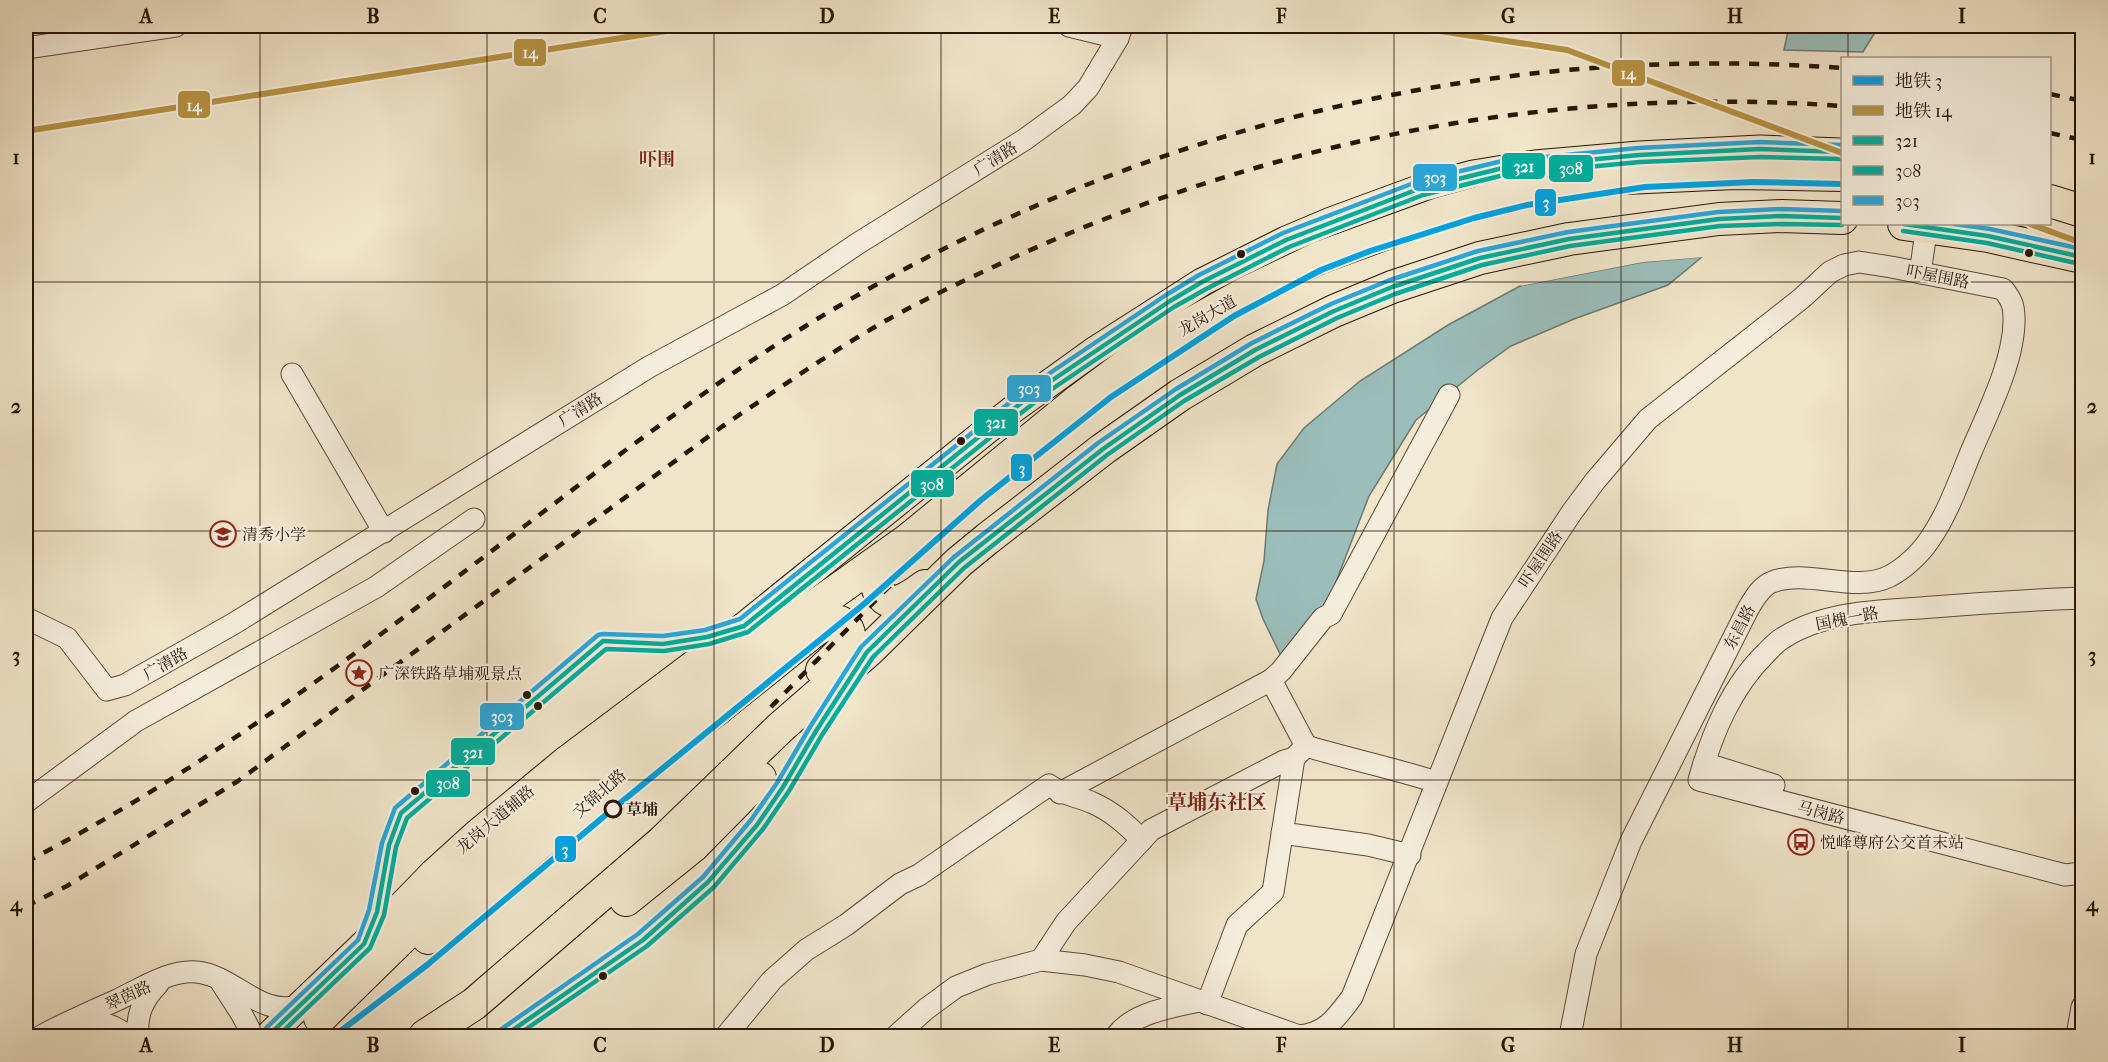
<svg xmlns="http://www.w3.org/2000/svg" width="2108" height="1062" font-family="'IM FELL French Canon','Noto Serif SC',serif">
<rect width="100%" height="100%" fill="#f0e4c9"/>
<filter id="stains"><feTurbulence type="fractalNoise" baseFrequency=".00333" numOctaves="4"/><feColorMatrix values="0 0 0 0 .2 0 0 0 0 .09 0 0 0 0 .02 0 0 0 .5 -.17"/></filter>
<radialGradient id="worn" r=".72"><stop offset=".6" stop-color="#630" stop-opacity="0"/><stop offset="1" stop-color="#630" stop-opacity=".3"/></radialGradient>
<g fill="#9bbebb" stroke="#6d7a73" stroke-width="1.5">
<polygon points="1789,26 1879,26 1863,52 1784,50"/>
<polygon points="1702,257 1668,285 1574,319 1511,346 1479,369 1416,420 1369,496 1329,600 1282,658 1263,619 1256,599 1264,561 1268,510 1277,464 1304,428 1360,381 1448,325 1520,286 1643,262"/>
</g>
<polygon fill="#f0e4c9" points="1701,254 1705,257 1643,262 1520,286 1526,282 1642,259"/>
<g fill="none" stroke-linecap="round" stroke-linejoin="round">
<g stroke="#5b4938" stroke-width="23">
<g id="minor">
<polyline points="1069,26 1118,38"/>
<polyline points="26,48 176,26"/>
<polyline points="1920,273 1927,226"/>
<polyline points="292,374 384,532"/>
<path d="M 2082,598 C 2032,600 1983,603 1933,607 C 1884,611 1826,610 1783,638 C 1777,641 1771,648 1766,653 C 1731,687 1712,734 1699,780 L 2065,875 L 2082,873"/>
<polyline points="26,618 67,638 107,690 125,685 233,624 649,367 782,295 857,244 1024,140 1072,105 1088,88 1118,38 1122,26"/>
<path d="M 1306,746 C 1349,759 1393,768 1436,782"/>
<polyline points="1704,763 1774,785"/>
<polyline points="1060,793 1271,680"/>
<polyline points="26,802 136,721 376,587 474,519"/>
<polyline points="1282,833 1368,845 1410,855"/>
<polyline points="1041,960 1066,922 1151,830 1284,761 1294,758 1306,746 1271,680 1281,671 1323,618 1331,614 1449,395"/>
<polyline points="219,979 241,1013 253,1036"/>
<polyline points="1207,1004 1237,925 1273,892 1294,758"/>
<path d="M 77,1019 C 96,1021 112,1023 128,1036"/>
<path d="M 41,1036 C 65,1023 90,1012 115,1001 C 139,990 170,969 197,972 C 234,976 260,1017 298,1006"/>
<path d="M 138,1036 C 136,1015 143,999 158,984"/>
<path d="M 726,1036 L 772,980 L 806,950 L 846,925 L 900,884 L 919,875 L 1049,785 C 1063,795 1077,796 1093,803 C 1113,812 1127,825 1142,840"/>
<path d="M 896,1036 L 926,1009 L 956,987 L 988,974 L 1041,960 L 1085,965 L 1119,972 L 1299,1036 C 1327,1033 1336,1018 1352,997 L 1502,618 L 1572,512 L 1595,481 L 1648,419 L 1802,298 L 1830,272 L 1844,265 L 1859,262 L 1891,267 L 2003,289 C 2011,299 2014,305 2014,318 C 2015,360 1987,414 1971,452 C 1959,481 1948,513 1930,539 C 1921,553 1905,568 1890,576 C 1854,594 1808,568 1772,582 C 1761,586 1754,599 1748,609 L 1631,841 L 1586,954 L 1570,1036"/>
<path d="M 1116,1036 C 1134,1012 1170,1008 1198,1001"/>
<polyline points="2077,1036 2082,1007"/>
</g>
</g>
<g stroke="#291507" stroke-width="29">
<polyline id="major" points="268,1036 364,944 433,873 476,834 567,759 744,626 1012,410 1094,351 1202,282 1286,240 1331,221 1421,188 1473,174 1535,164 1639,155 1760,149 1842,152"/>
</g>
<g stroke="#291507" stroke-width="34">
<g id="highway">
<polyline points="2050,201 2082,211"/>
<polyline points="1904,224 1988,236 2082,257"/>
<path d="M 897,553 C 891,561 880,570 877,580 C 876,585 878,590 880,593 C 892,612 913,595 925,586"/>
<path d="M 564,823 L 717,709 L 814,631 L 826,624 L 840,622 C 864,637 834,658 822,670"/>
<polyline points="626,900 693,846 760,778"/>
<polyline points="428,938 580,809"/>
<polyline points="320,1018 511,831 575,779 669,710 909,539 1079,400 1129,363 1166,338 1246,293 1321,257 1439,214 1500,197 1581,180 1735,173 1842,175"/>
<polyline points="425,1036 474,1004 662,842 781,727 867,652 959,562 987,539 1103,449 1180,395 1255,350 1334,311 1392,287 1480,258 1569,239 1719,219 1782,216 1842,218"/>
</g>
</g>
<use href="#minor" stroke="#f5eddc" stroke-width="21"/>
<use href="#major" stroke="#f0e4c9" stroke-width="27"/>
<use href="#highway" stroke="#f0e4c9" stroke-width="32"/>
<g stroke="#291507" stroke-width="4.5" stroke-dasharray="10 10" stroke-linecap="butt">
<polyline points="2050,94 2082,101"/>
<polyline points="2050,133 2082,140"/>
<polyline points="771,707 923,552"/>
<path d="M 26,862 C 272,736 481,551 706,392 C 1039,156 1434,38 1842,68"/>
<path d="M 26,906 L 67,886 L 238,781 L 727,423 C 780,388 832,351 887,320 C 925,299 965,280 1004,262 C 1267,140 1554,85 1842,106"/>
</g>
<g stroke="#f5eddc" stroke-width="9">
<g id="bus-1">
<polyline points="1904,224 1988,236 2082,257"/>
<polyline points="268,1036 364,944 377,912 389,845 401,813 603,641 663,644 707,637 744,626 1012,410 1051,381 1170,301 1202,282 1286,240 1421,188 1503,168 1639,155 1760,149 1842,152"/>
<polyline points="504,1036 643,940 708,882 757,825 783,787 816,731 867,652 959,562 1103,449 1180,395 1255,350 1334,311 1392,287 1480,258 1569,239 1719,219 1782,216 1842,218"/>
</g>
</g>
<g stroke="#f5eddc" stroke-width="9">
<g id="bus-2">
<polyline points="1903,231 1987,243 2080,264"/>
<polyline points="278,1036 370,948 384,915 396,847 407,818 606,649 664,651 709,644 748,632 1017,416 1055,387 1174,307 1206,289 1289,247 1423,195 1504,175 1640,162 1760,157 1842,159"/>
<polyline points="516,1036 647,946 714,887 763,829 789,791 822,735 873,657 964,568 1107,455 1184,401 1259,357 1337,318 1395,294 1482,265 1570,246 1720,226 1782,224 1842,225"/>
</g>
</g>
<g stroke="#f5eddc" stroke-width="9">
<g id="bus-3">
<polyline points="1954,224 1990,229 2082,249"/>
<polyline points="500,1030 638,934 703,877 751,820 777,783 810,727 861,647 954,557 1098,443 1176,389 1252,343 1331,304 1390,280 1478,251 1568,232 1718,212 1782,209 1842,211"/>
<polyline points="263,1031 358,940 369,910 382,843 395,808 598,635 603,634 663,636 705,630 740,619 1008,404 1047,375 1166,295 1199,275 1283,233 1419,181 1502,161 1638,148 1760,142 1842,145"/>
</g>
</g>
<use href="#bus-1" stroke="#01ad9c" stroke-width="4.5"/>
<use href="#bus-2" stroke="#01ad9c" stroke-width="4.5"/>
<use href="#bus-3" stroke="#29a6da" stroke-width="4.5"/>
<g stroke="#f5eddc" stroke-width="10">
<polyline id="metro-1" points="334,1036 427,965 614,808 864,604 981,500 1111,397 1234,316 1321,270 1370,251 1474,218 1527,205 1645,187 1754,182 1842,184"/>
</g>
<g stroke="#f5eddc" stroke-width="10">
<g id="metro-2">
<polyline points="1406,26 1567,50 1842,153"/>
<polyline points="26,131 698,26"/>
<polyline points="2030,224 2082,243"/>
</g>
</g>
<use href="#metro-1" stroke="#00a2e1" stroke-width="6"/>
<use href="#metro-2" stroke="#b69242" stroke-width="6"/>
</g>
<path fill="none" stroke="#291507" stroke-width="1.5" stroke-opacity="0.55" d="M 260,26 L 260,1036M 487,26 L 487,1036M 714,26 L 714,1036M 941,26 L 941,1036M 1167,26 L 1167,1036M 1394,26 L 1394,1036M 1621,26 L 1621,1036M 1848,26 L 1848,58M 1848,224 L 1848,1036M 26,282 L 2082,282M 26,531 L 2082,531M 26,780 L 2082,780"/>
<defs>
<g id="school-ring" transform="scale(1.35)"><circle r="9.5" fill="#f5eddc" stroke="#8f2418" stroke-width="1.5"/><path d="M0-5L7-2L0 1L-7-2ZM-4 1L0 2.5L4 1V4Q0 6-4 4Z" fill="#8f2418"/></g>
<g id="sight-ring" transform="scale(1.35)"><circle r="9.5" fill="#f5eddc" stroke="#8f2418" stroke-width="1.5"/><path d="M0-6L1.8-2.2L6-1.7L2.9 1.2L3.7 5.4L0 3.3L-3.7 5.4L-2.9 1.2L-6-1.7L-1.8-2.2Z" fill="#8f2418"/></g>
<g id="bus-ring" transform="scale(1.35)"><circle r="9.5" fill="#f5eddc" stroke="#8f2418" stroke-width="1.5"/><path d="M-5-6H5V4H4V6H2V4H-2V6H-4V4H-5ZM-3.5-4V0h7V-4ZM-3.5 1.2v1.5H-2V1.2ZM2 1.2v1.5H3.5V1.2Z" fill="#8f2418"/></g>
</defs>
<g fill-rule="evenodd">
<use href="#school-ring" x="223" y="534"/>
<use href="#sight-ring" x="359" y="673"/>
<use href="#bus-ring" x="1801" y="842"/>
</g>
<g fill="#291507" stroke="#f5eddc" stroke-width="2">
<circle cx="2029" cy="253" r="5"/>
<circle cx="1241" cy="254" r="5"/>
<circle cx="961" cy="441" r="5"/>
<circle cx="527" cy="695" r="5"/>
<circle cx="538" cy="706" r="5"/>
<circle cx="415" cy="791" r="5"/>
<circle cx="603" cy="976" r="5"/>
</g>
<circle fill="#f5eddc" stroke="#291507" stroke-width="3" cx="613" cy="809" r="8"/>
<g text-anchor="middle" stroke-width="4.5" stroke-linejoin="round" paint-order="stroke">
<g font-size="16" fill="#291507" stroke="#f5eddc">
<text transform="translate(995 158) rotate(-32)" y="6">广清路</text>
<text transform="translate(1938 276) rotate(11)" y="6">吓屋围路</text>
<text transform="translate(1207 315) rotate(-30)" y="6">龙岗大道</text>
<text transform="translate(580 409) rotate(-32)" y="6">广清路</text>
<text transform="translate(1540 559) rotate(-56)" y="6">吓屋围路</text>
<text transform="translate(1847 618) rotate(-11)" y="6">国槐一路</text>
<text transform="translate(1739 627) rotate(-62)" y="6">东昌路</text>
<text transform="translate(165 663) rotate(-29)" y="6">广清路</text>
<text transform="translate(599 793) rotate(-41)" y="6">文锦北路</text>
<text transform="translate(1821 812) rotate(15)" y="6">马岗路</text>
<text transform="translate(495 819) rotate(-40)" y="6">龙岗大道辅路</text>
<text transform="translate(128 995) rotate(-25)" y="6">翠茵路</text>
</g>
<g font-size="16" fill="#291507" stroke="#f5eddc" text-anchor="start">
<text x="242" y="540">清秀小学</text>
<text x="378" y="679">广深铁路草埔观景点</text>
<text x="1820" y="848">悦峰尊府公交首末站</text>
</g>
<g font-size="16" font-weight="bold" fill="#291507" stroke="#f5eddc" text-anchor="start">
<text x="626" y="815">草埔</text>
</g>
<g font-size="18" font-weight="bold" fill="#7a1f14" stroke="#f5eddc">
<text x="657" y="165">吓围</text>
</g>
<g font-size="20" font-weight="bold" fill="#7a1f14" stroke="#f5eddc">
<text x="1217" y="809">草埔东社区</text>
</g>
</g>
<g stroke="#f5eddc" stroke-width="2">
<rect x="513" y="38" width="34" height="29" rx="6" fill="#b69242"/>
<rect x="1611" y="59" width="35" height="28" rx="6" fill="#b69242"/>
<rect x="177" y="90" width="34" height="29" rx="6" fill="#b69242"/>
<rect x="1501" y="152" width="45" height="28" rx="6" fill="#01ad9c"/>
<rect x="1548" y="154" width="46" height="29" rx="6" fill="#01ad9c"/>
<rect x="1412" y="163" width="46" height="29" rx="6" fill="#29a6da"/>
<rect x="1534" y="188" width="23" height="29" rx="6" fill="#00a2e1"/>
<rect x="1006" y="374" width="46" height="29" rx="6" fill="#29a6da"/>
<rect x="973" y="408" width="46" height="29" rx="6" fill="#01ad9c"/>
<rect x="1010" y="453" width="23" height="29" rx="6" fill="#00a2e1"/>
<rect x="910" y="469" width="45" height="29" rx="6" fill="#01ad9c"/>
<rect x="479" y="702" width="46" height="29" rx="6" fill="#29a6da"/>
<rect x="450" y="737" width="46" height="29" rx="6" fill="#01ad9c"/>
<rect x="425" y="769" width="46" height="29" rx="6" fill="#01ad9c"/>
<rect x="554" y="835" width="23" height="28" rx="6" fill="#00a2e1"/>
</g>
<g font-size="16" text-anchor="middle" font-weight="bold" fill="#fff">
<text x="530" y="58">14</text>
<text x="1628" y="79">14</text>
<text x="194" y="111">14</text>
<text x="1524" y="172">321</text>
<text x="1571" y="174">308</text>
<text x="1435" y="183">303</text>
<text x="1546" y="208">3</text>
<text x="1029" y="394">303</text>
<text x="996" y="428">321</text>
<text x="1022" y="474">3</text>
<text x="932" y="490">308</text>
<text x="502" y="722">303</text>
<text x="473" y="758">321</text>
<text x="448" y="789">308</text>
<text x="565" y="855">3</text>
</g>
<rect width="2108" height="1062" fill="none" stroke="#f0e4c9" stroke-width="66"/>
<rect x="1841" y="57" width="210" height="168" fill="#f5eddc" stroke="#a39787" stroke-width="1.5"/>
<rect x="1853" y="76" width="30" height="9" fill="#00a2e1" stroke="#a39787" stroke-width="1.5"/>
<text x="1895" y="87" font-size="18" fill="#291507">地铁 3</text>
<rect x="1853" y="106" width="30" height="9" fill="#b69242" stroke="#a39787" stroke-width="1.5"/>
<text x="1895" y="117" font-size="18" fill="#291507">地铁 14</text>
<rect x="1853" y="136" width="30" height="9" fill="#01ad9c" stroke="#a39787" stroke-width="1.5"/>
<text x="1895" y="147" font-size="18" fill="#291507">321</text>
<rect x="1853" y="166" width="30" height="9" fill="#01ad9c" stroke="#a39787" stroke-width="1.5"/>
<text x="1895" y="177" font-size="18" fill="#291507">308</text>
<rect x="1853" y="196" width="30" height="9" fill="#29a6da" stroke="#a39787" stroke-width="1.5"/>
<text x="1895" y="207" font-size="18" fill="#291507">303</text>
<rect x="33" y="33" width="2042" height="996" fill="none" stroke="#291507" stroke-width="2"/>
<g font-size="20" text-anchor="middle" font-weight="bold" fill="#291507">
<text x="146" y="23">A</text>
<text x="373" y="23">B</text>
<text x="600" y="23">C</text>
<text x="827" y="23">D</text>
<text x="1054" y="23">E</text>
<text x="1281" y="23">F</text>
<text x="1508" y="23">G</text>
<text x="1735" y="23">H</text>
<text x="1962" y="23">I</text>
<text x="16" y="164">1</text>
<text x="2092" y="164">1</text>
<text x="16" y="413">2</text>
<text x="2092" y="413">2</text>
<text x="16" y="662">3</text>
<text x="2092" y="662">3</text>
<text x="16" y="911">4</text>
<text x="2092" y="911">4</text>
<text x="146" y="1052">A</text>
<text x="373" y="1052">B</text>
<text x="600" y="1052">C</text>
<text x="827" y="1052">D</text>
<text x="1054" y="1052">E</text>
<text x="1281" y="1052">F</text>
<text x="1508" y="1052">G</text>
<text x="1735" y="1052">H</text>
<text x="1962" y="1052">I</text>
</g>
<rect width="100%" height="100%" filter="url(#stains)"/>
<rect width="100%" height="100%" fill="url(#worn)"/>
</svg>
